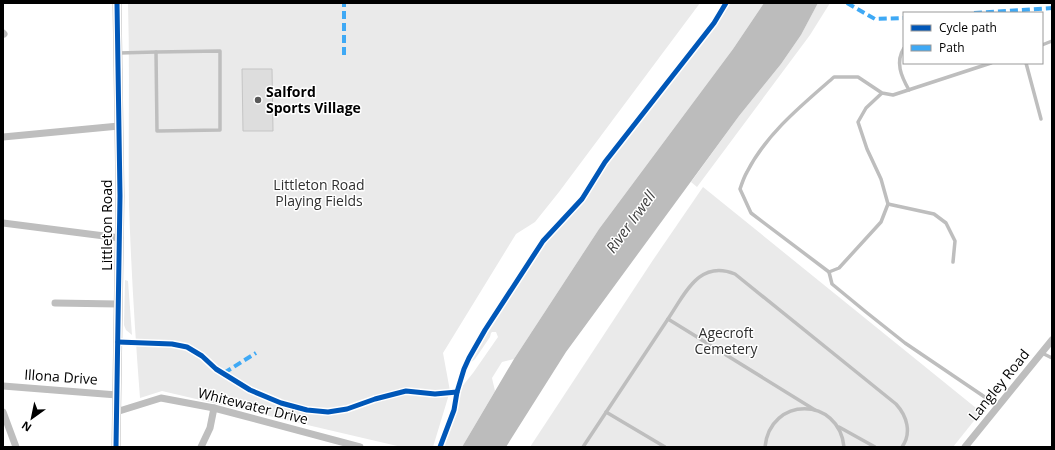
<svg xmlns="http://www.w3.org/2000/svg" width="1055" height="450" font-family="'Open Sans',sans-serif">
<rect width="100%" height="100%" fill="#fff"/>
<g fill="#eaeaea">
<path d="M 128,3 L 700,3 L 559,192 L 535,222 L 516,234 L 443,353 L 450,391 L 433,447 L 402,447 L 393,445 L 162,391 L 140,398 C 135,333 131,268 129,204 C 128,137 130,70 128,3 Z"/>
<polygon points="728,3 764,3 733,49 599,229 514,359 502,362 492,378 495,391 462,447 442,447 454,410 460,389 473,373 498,337 496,332 492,332 491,333 490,337 475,359 469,364 471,357 540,248 545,241 584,200 606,163 715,24"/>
<polygon points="818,3 830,3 810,35 697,187 691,182 739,116 781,64 801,35"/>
<polygon points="703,187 981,412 953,447 530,447 653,260"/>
<polygon points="125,280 128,281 132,335 126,330 124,325"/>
</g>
<polygon fill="#bcbcbc" points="764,3 818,3 801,35 781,64 739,116 566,352 506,447 462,447 514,359 599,229 733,49"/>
<polygon fill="#ddd" stroke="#c5c5c5" points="242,69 272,69 273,131 243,131"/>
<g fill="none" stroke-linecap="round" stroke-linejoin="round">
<g stroke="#bebebe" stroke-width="3.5">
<polyline points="1042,45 1052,41"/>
<path d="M 904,48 C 895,62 901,76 909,90"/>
<polygon points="220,51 220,130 157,131 156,52"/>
<polyline points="119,53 156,52"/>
<polyline points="1026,63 1041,119"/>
<path d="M 882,93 L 866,108 L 858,122 L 867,149 L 881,179 L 888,204 L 881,222 L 839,268 L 829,272 L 751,213 L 740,189 C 742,183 744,177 747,172 C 766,134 803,104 834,77 L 858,77 L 882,93 L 893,95 L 991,63"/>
<polyline points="888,204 934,214 946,223 955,241 953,262"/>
<polyline points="829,272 832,284 866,312 905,343 998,406"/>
<path d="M 668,319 C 685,294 699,259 735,274 L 896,404 C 907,416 912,433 902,447"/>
<polyline points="1042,353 1052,358"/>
<polyline points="606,412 665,447"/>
<polyline points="839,427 875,447"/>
<polyline points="583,447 668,319 815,410"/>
<path d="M 765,447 C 770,396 839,396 844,447"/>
</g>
<g stroke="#bebebe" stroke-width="7">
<polyline points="3,33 4,34"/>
<polyline points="3,137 119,126"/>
<polyline points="3,223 120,238"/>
<polyline points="55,303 118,304"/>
<polyline points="3,386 117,395"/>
<polyline points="3,412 16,447"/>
<polyline points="116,412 161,398 214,408 360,447"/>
<polyline points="201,447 210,428 214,408"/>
<polyline points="965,447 1052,340"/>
</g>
<polyline stroke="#bebebe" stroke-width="9" points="116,447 120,196 117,3"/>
<g stroke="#3fa9f5" stroke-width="4" stroke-dasharray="8 4" stroke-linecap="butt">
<polyline points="847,3 875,19 904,18"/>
<polyline points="974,13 1052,8"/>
<polyline points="344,55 344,3"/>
<polyline points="224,373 256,353"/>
</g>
<g stroke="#fff" stroke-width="8">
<g id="cycleway">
<polyline points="118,342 172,344 187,347 202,356 216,369 250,390 281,403 307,410 328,412 347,409 375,399 406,391 435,394 457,392"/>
<polyline points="116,447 120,196 117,3"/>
<polyline points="440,447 454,410 457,392 464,369 469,358 485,330 543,241 582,199 605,162 714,23 726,3"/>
</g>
</g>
<use href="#cycleway" stroke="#0057b8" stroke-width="5"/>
</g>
<circle fill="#595959" stroke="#fff" stroke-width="1.5" cx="258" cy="100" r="4"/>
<g text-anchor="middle" stroke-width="3" stroke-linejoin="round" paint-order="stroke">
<g font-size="14" font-weight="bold" fill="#000" stroke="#fff" text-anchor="start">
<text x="266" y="97">Salford<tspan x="266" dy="16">Sports Village</tspan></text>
</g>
<g font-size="14" fill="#303030" stroke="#fff">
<text x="319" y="190">Littleton Road<tspan x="319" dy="16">Playing Fields</tspan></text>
<text x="726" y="338">Agecroft<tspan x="726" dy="16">Cemetery</tspan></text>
</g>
<g font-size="14" fill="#000" stroke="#fff">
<text transform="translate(107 225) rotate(-90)" y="5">Littleton Road</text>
<text transform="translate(61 377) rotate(4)" y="5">Illona Drive</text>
<text transform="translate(999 385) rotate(-51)" y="5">Langley Road</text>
<text transform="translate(253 406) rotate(14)" y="5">Whitewater Drive</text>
</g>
<g font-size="15" font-style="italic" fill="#414141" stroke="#fff">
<text transform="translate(631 222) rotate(-54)" y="5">River Irwell</text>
</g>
</g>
<rect width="1055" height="450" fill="none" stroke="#000000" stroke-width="8"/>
<rect x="903" y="12" width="140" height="52" fill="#ffffff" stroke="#999999"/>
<rect x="911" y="25" width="20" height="6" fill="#0057b8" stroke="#999999"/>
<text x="939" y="32" font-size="12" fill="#000000">Cycle path</text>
<rect x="911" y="45" width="20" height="6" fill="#3fa9f5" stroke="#999999"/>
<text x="939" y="52" font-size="12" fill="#000000">Path</text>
<g transform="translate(32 418) rotate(213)" stroke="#ffffff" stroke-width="3" paint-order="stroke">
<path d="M0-3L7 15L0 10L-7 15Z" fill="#000000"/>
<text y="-6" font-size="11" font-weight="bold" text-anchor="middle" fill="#000000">N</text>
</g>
</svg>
